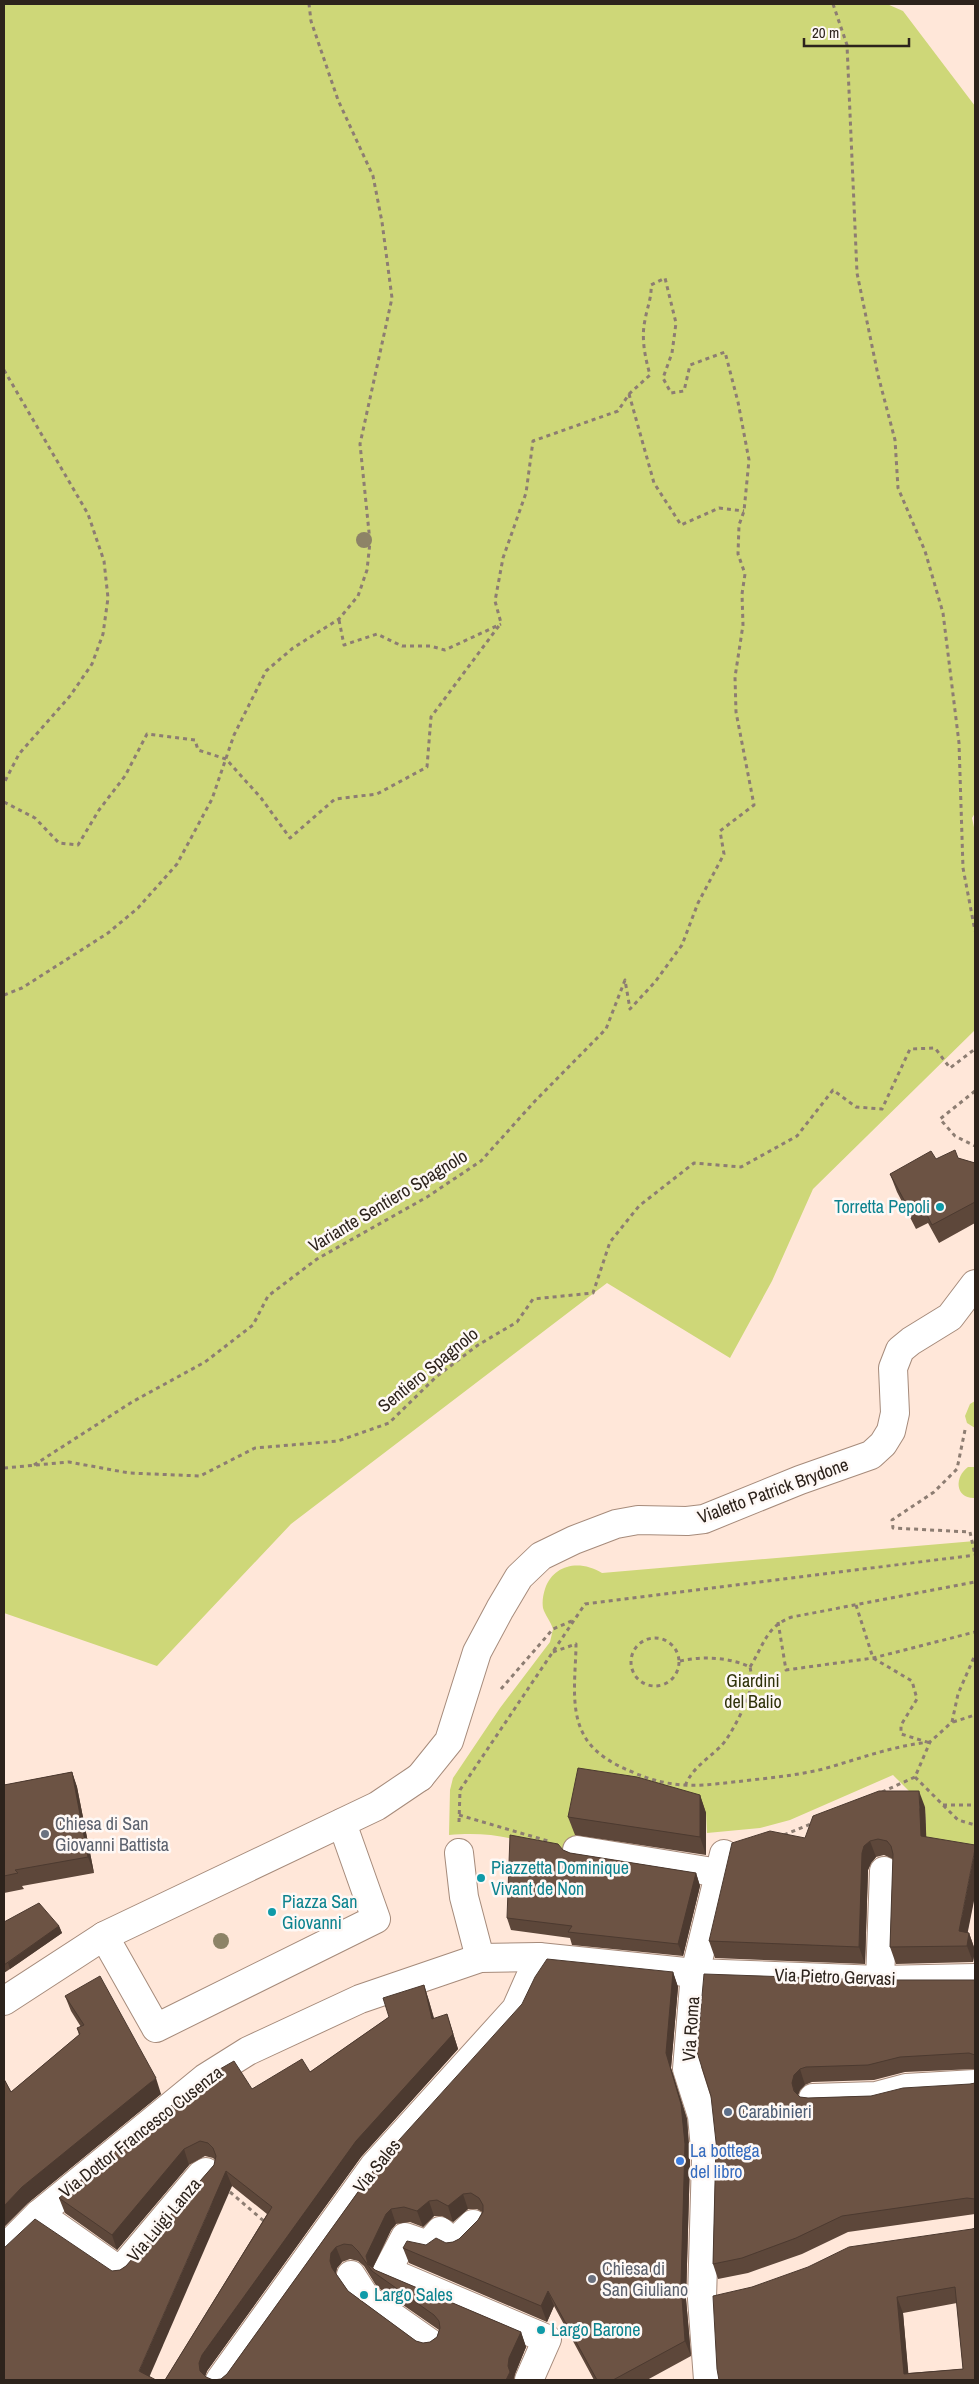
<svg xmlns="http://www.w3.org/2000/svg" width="979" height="2384" font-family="'Archivo Narrow',sans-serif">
<rect width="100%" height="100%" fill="#ffe7d9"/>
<g fill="#ced778">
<polygon points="4,4 887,4 903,11 975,106 975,813 972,818 975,832 975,1030 813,1189 772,1281 730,1358 607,1283 291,1524 157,1666 4,1613"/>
<polygon points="975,1401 975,1428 967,1423 965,1416 970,1404"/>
<path d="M 968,1467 L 975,1467 L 975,1498 C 955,1499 954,1477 968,1467 Z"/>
<path d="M 975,1541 L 975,1851 L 926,1841 L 925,1807 L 893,1775 L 790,1820 L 760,1828 L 707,1833 L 706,1813 L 579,1815 L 571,1858 C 525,1841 499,1831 449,1835 L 450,1790 L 453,1778 L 500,1708 L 550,1642 L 553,1629 C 551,1622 545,1615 543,1608 C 542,1602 543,1595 545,1589 C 554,1563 581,1560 602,1573 Z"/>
</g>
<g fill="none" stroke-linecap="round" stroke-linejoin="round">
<g stroke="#a68b7b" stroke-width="30">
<g id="pedestrian">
<polyline points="420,1777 449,1741 477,1652 500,1609 519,1577 541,1556 574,1540 616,1524 638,1520 687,1521 704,1519 800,1480 871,1455 883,1444 891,1431 895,1413 893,1368 900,1350 911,1341 950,1317 975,1284"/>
<polyline points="577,1850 719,1873"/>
<polyline points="459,1853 464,1897 480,1958"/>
<polyline points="695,1973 724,1854"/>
<polyline points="813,2098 876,2096 906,2088 975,2084"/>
<polyline points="39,2214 120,2271 201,2175 206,2172"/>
</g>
</g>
<g stroke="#a68b7b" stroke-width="30">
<g id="minor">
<polyline points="104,1936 156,2028 376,1919 342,1823"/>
<polyline points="695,1973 687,2069 702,2116 706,2159 702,2299 708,2380"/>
<polyline points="880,1980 884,1871"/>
<polyline points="4,2001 104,1936 377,1806 420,1777"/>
<polyline points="387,2271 547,2339 529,2380"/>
<polyline points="387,2271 405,2237 428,2245 440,2231 454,2243 473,2224"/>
<polyline points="351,2275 366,2298 430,2343"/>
<polyline points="220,2380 374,2166 516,2009 539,1957"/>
</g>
</g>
<g stroke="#a68b7b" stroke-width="30">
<polyline id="tertiary" points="4,2249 39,2214 205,2078 248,2051 360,1999 480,1958 539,1957 695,1973 880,1980 975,1978"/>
</g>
<g stroke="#8d7d72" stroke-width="3" stroke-dasharray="4 4" stroke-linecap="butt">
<polyline points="833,4 847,45 857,273 878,375 895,440 898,488 925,551 943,613 959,743 963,868 975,931"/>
<polyline points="4,370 88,514 104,561 108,598 103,634 92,664 70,696 19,754 4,783"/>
<polyline points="629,394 654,483 681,525 719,508 744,511"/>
<polyline points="339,620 344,645 377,634 402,646 430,646 445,650 501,624"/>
<polyline points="4,802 35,818 59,843 78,845 99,810 125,776 147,734 195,740 198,750 226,759 261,798 290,838 335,799 377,794 427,767 431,717 501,623"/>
<polyline points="4,995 22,988 108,933 138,908 177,864 212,799 234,735 266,671 293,648 339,619 358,596 367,570 370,542 360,444 392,298 382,222 373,176 338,100 311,21 309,4"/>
<polyline points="975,1091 940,1119 955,1136 975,1146"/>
<polyline points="965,1430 957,1469 934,1492 892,1520 893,1528 970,1532 975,1555"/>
<path d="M 34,1465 L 132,1402 L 205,1362 L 253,1325 L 268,1296 L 317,1259 L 427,1197 L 481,1161 L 535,1101 L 606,1029 L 625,980 L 630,1009 L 655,982 L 682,945 L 698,903 L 724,854 L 720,831 L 754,805 L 736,712 L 735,677 L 743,625 L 742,594 L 745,574 L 738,554 L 739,525 L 744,511 L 749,460 L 738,402 L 725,352 L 690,365 L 684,391 L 671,393 L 663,378 L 672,353 L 676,323 L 665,278 L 651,285 C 652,297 647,308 645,320 C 641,338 645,357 650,375 L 629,394 L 618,411 L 533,441 L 526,493 L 503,558 L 495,601 L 501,623"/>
<polyline points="4,1468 69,1462 129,1473 200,1476 255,1448 338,1441 389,1423 436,1377 478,1345 517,1322 533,1299 593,1293 610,1242 639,1206 694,1163 741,1167 797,1136 833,1090 856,1107 882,1109 910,1049 935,1048 950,1068 975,1049"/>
<polyline points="856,1605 873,1658 912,1681 917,1699 901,1725 901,1734 927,1742"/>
<polyline points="778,1622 786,1670 873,1658 975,1632"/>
<circle cx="655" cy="1662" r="24"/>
<path d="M 553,1652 L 576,1644 C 576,1673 569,1711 585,1737 C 594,1753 613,1764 630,1771 C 677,1792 703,1785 752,1780 C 776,1777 799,1775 823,1769 C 859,1759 892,1746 930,1742"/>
<path d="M 680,1661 C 703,1656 729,1657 750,1667 C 752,1676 752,1685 749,1694 C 745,1707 730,1737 721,1746 C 708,1759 692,1768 685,1786"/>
<path d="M 750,1667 C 764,1645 766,1626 792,1617 L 975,1582"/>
<polyline points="501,1689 553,1629 574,1620"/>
<polyline points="953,1722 975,1715"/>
<polyline points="915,1777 958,1820 975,1825"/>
<polyline points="882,1792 915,1777 930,1742 952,1722 958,1694 975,1655"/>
<polyline points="943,1805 975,1805"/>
<polyline points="459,1815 548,1841"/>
<polyline points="459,1822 460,1790 585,1604 975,1555"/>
<polyline points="784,1835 813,1823"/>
<polyline points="230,2192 265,2222"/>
</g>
<use href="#pedestrian" stroke="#fff" stroke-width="28"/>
<use href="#minor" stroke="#fff" stroke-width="28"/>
<use href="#tertiary" stroke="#fff" stroke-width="28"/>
</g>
<g fill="#8d8367">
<circle cx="364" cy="540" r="8"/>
<circle cx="221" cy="1941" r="8"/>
</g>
<g fill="#5d473a" fill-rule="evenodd">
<polygon points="958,1158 975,1163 975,1223 939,1243 928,1223 916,1229 897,1192 890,1174 936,1159"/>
<polygon points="72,1772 77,1787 94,1873 22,1886 24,1889 4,1893 4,1785"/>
<polygon points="700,1795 706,1813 706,1855 575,1835 568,1817"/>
<polygon points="925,1807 926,1837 968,1933 969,1933 975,1950 973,1962 896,1964 890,1947 893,1859 884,1855 876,1857 871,1863 868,1870 865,1964 715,1958 709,1941 805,1838"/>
<polygon points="563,1850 570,1853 696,1873 700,1886 683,1956 572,1945 570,1938 511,1930 507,1918"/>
<polygon points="4,1922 59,1926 62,1933 10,1969 4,1973"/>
<path d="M 673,1972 L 678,1987 L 671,2068 L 687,2119 L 690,2160 L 686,2299 L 691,2356 L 647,2380 L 594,2380 L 554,2306 L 547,2322 L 409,2263 L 403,2248 L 426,2245 L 453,2242 L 459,2239 L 478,2220 L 482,2212 L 477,2209 L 468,2209 L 453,2222 L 442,2216 L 434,2216 L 423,2227 L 410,2222 L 396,2224 L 391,2230 L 373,2268 L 375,2270 L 521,2332 L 526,2347 L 515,2374 L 514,2380 L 165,2380 L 267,2214 L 232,2186 L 4,2380 L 112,2271 L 120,2270 L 126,2266 L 214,2165 L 215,2160 L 213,2158 L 205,2156 L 189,2165 L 117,2250 L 65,2213 L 59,2198 L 252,2089 L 310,2072 L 389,2017 L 424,1985 L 429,2001 L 434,2018 L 452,2030 L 458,2049 L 361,2157 L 207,2371 L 205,2377 L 213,2380 L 221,2379 L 227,2374 L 381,2160 ZM 350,2259 L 358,2261 L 364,2266 L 377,2287 L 439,2330 L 437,2337 L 430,2342 L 423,2343 L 416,2341 L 348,2291 L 336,2274 L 337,2268 L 342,2262 Z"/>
<polygon points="874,1980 975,1980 975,2069 905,2072 874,2080 812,2082 805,2085 800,2090 798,2095 800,2097 808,2098 871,2096 970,2084 975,2083 975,2214 848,2232 802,2254 748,2273 718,2279 713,2264 716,2142"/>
<polygon points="65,1996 161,2094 28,2203 4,2227 4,2079 11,2092 79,2035 77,2028 81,2027 71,2011"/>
<path d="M 972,2229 L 975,2380 L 719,2380 L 752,2287 ZM 957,2303 L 963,2369 L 908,2373 L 903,2313 Z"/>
</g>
<g fill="#4c3a30">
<polygon points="72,1772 77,1787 94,1873 88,1857"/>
<polygon points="919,1791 925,1807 927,1853 921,1836"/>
<polygon points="700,1795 706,1813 706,1855 700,1837"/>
<polygon points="870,1841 876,1857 871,1863 868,1870 865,1964 859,1947 862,1853 864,1846"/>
<polygon points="975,1849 975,1896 965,1946 959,1931"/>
<polygon points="696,1873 700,1886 683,1956 678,1944"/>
<polygon points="59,1926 62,1933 10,1969 8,1963"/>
<polygon points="969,1933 975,1950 973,1962 967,1946"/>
<polygon points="673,1972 678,1987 671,2068 687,2119 690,2160 686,2299 691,2356 685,2341 666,2053"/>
<polygon points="424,1985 429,2001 438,2034 432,2019"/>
<polygon points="447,2014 458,2049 361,2157 207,2371 204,2379 200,2371 199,2363 202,2355"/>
<polygon points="800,2069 805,2085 800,2090 797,2098 800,2107 792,2083 794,2075"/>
<polygon points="156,2078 161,2094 28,2203 4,2227 4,2206 22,2187"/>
<polygon points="184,2149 189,2165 117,2250 112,2235"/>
<polygon points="226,2171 232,2186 148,2380 139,2371"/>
<polygon points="463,2194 468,2209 453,2222 448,2206"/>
<polygon points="429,2201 434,2216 423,2227 417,2211"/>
<polygon points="391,2209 396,2224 391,2230 371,2271 366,2256 386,2214"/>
<polygon points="336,2247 342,2262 337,2268 335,2276 330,2261 331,2253"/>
<polygon points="548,2291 554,2306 547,2322 541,2306"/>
<polygon points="897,2297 903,2313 909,2380 904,2374"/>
<polygon points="521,2332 526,2347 515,2374 513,2380 508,2366 509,2358"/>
<polygon points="510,2372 513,2380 506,2380"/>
</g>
<g fill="#6c5344" stroke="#4c3a30" fill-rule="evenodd">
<polygon points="955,1150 958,1158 975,1163 975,1202 932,1225 922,1205 910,1211 890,1174 931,1151 936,1159"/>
<polygon points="578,1768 637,1777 700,1795 700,1837 568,1817"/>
<polygon points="72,1772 88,1857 15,1870 18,1873 4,1876 4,1785"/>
<polygon points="879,1791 919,1791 921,1836 975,1845 975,1849 959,1931 969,1933 967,1946 890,1947 893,1854 891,1846 887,1841 878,1839 870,1841 864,1846 862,1853 859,1947 709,1941 732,1843 770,1831 805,1838 813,1816"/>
<polygon points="510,1835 558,1844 563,1850 570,1853 696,1873 678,1944 568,1932 572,1926 507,1918"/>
<polygon points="39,1903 59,1926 4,1965 4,1922"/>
<path d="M 547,1959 L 673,1972 L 666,2053 L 681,2104 L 685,2144 L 681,2283 L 685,2341 L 613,2380 L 597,2380 L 548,2291 L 541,2306 L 403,2248 L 407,2241 L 426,2245 L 436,2238 L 446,2243 L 453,2242 L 459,2239 L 478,2220 L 483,2212 L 483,2205 L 479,2198 L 471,2193 L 463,2194 L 448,2206 L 437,2200 L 429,2201 L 417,2211 L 404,2207 L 391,2209 L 386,2214 L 366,2256 L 368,2264 L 375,2270 L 521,2332 L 509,2358 L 508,2366 L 510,2372 L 506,2380 L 165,2380 L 272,2207 L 226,2171 L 139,2371 L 156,2380 L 4,2380 L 4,2248 L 35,2219 L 112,2271 L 120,2270 L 126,2266 L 214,2165 L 216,2156 L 213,2148 L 208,2143 L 200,2141 L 184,2149 L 112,2235 L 59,2198 L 206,2077 L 234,2061 L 252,2089 L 302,2059 L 310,2072 L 389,2017 L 383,1998 L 424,1985 L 432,2019 L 447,2014 L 453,2034 L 356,2141 L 202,2355 L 199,2363 L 200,2371 L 206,2377 L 213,2380 L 221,2379 L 227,2374 L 381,2160 L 522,2004 L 535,1977 ZM 344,2244 L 352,2245 L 358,2251 L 372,2271 L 434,2315 L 439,2321 L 440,2328 L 437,2337 L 430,2342 L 423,2343 L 416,2341 L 348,2291 L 332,2268 L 330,2261 L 331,2253 L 336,2247 Z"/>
<polygon points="704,1974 874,1980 975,1980 975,2055 969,2053 900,2057 868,2065 806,2067 800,2069 794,2075 792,2083 794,2091 800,2097 808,2098 871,2096 903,2088 970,2084 975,2083 975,2199 967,2198 842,2216 796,2238 742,2258 713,2264 716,2142 711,2096 697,2052"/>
<polygon points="100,1976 156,2078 22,2187 4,2206 4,2079 11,2092 80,2034 77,2028 84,2025 65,1996"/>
<path d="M 975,2228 L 975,2380 L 719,2380 L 717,2369 L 713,2296 L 752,2287 L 808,2267 L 849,2247 L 972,2229 ZM 955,2287 L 963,2369 L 904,2374 L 897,2297 Z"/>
</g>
<g fill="#0f9aa8" stroke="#fef8f5" stroke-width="2">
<circle cx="940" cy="1207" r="5"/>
<circle cx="481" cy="1878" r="5"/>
<circle cx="272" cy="1912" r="5"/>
<circle cx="364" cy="2295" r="5"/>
<circle cx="541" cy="2330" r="5"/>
</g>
<g fill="#6b7280" stroke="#fef8f5" stroke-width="2">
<circle cx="45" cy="1834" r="5"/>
<circle cx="592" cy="2279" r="5"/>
</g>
<circle fill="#5c6f8a" stroke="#fef8f5" stroke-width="2" cx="728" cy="2112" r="5"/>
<circle fill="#3f7fe0" stroke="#fef8f5" stroke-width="2" cx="680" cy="2161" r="5"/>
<g text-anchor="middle" stroke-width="5" stroke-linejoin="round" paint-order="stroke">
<g font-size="18" fill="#2d231c" stroke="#fef8f5">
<text transform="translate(388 1201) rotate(-31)" y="6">Variante Sentiero Spagnolo</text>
<text transform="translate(428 1370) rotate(-39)" y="6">Sentiero Spagnolo</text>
<text transform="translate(773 1491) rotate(-20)" y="6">Vialetto Patrick Brydone</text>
<text transform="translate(835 1977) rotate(2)" y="6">Via Pietro Gervasi</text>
<text transform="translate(691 2029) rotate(-86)" y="6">Via Roma</text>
<text transform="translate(141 2132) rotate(-38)" y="6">Via Dottor Francesco Cusenza</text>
<text transform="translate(377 2166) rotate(-51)" y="6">Via Sales</text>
<text transform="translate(164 2220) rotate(-50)" y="6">Via Luigi Lanza</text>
</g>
<g font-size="18" fill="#0d838f" stroke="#fef8f5" text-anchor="start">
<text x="930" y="1213" text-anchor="end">Torretta Pepoli</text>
<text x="491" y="1874">Piazzetta Dominique<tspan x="491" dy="21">Vivant de Non</tspan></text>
<text x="282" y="1908">Piazza San<tspan x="282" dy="21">Giovanni</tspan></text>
<text x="374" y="2301">Largo Sales</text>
<text x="551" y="2336">Largo Barone</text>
</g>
<g font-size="18" fill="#2f3209" stroke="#fef8f5">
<text x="753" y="1687">Giardini<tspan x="753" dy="21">del Balio</tspan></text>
</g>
<g font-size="18" fill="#5b616d" stroke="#fef8f5" text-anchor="start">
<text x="55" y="1830">Chiesa di San<tspan x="55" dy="21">Giovanni Battista</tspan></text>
<text x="602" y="2275">Chiesa di<tspan x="602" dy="21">San Giuliano</tspan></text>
</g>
<g font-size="18" fill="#4e5e75" stroke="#fef8f5" text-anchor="start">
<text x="738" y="2118">Carabinieri</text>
</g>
<g font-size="18" fill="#366cbe" stroke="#fef8f5" text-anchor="start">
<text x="690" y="2157">La bottega<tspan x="690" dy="21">del libro</tspan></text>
</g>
</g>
<rect width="979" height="2384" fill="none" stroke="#2d231c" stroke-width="10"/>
<path d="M804 38v8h105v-8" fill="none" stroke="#2d231c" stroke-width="2.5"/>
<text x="812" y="38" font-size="15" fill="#2d231c" stroke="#fef8f5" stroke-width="4" paint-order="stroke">20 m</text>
</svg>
